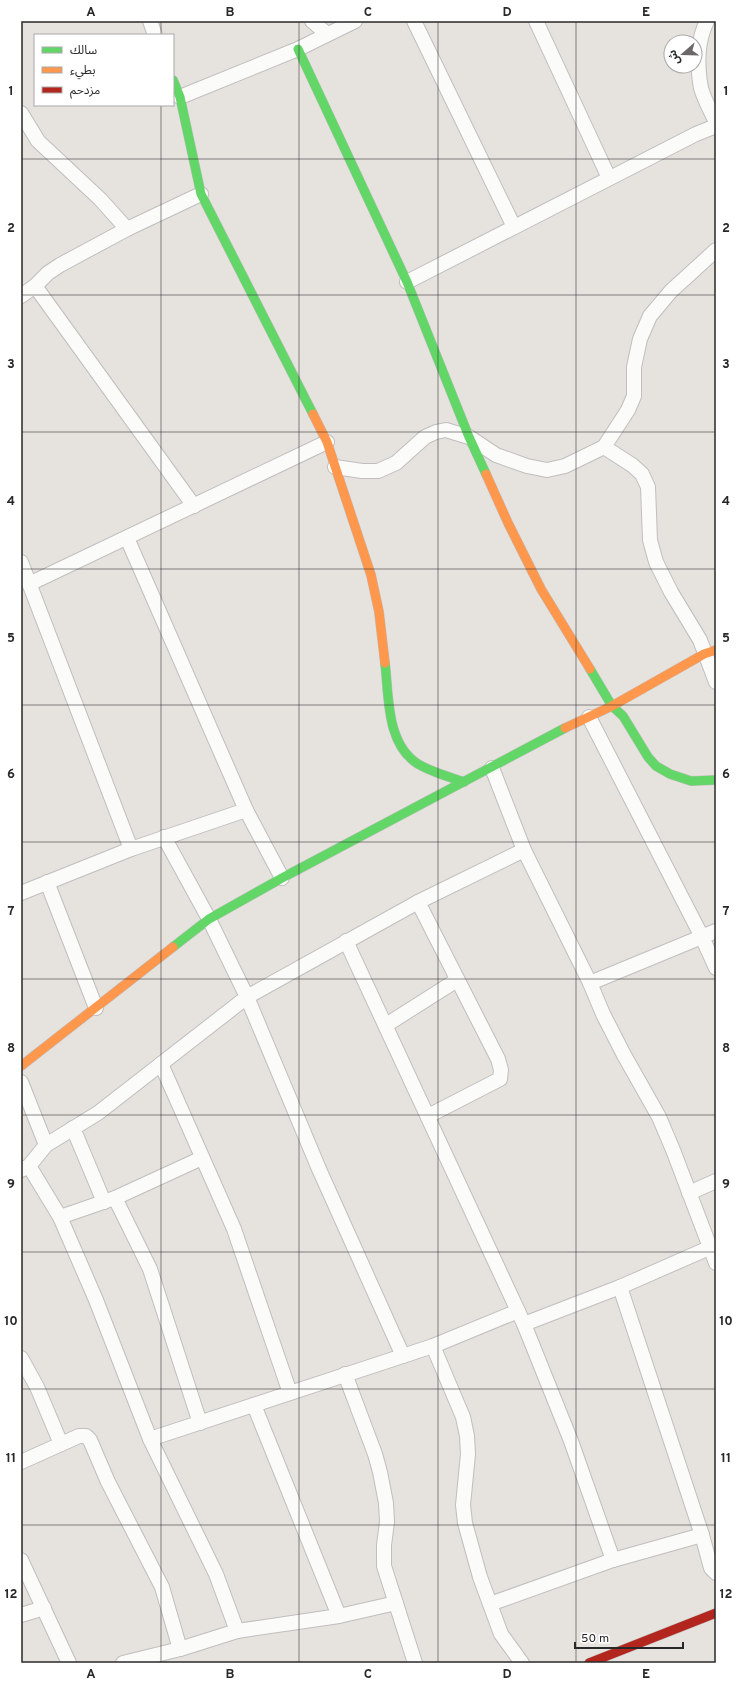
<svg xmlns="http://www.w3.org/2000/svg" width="737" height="1684" font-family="Overpass,'Noto Sans Arabic',sans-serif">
<rect width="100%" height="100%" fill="#e6e2de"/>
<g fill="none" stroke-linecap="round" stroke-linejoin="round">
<g stroke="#c0bebf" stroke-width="16">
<g id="street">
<polyline points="150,21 155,35"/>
<polyline points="312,21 327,34"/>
<polyline points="414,21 514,227"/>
<polyline points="536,21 609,178"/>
<path d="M 707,21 C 697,41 697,66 701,88 C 704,99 711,112 716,122"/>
<polyline points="180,97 298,49 355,21"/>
<polyline points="21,113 38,141 100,199 127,229"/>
<polyline points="407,282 696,134 716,126"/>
<polyline points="35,286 194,506"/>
<polyline points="21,296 35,286 48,273 60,265 127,229 201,194"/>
<polyline points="604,447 632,465 642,474 648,487 650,540 656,562 671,592 700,640 716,682"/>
<polyline points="335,467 362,471 378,471 396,463 425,437 436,432 446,430 469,437 496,455 527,466 547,470 565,466 604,447 628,410 634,396 634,367 640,339 650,316 671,291 716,250"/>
<polyline points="127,538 246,810 282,878"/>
<polyline points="21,562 131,849"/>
<polyline points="29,584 327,442"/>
<polyline points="589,717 702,937 716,968"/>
<polyline points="492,768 524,850 590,983 603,1014 624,1055 659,1117 673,1150 716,1263"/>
<polyline points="164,837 209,919 247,997 319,1169 403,1356"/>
<polyline points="47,882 96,1008"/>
<polyline points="21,893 131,849 246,810"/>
<polyline points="418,902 498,1059 501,1070 500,1079 428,1116"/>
<polyline points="346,941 524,1324 571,1441 613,1560"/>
<polyline points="590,983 716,931"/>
<polyline points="386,1025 457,980"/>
<polyline points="161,1064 234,1229 290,1393"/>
<polyline points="21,1082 46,1145"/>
<polyline points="73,1128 104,1202"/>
<polyline points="29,1166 60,1217 96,1300 150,1439 216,1574 237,1631"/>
<polyline points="21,1170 29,1166 46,1145 98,1113 247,997 418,902 524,850"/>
<polyline points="689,1193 716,1181"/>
<polyline points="115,1198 150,1269 200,1423"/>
<polyline points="60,1217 115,1198 202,1158"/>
<polyline points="620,1287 702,1535 711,1568 716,1573"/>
<polyline points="524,1324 620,1287 709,1248"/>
<polyline points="433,1346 463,1417 467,1436 468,1454 463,1505 465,1523 480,1577 501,1634 522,1663"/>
<polyline points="21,1358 37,1387 61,1444"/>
<polyline points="345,1374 375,1454 380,1472 386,1503 387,1522 384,1545 384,1566 415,1663"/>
<polyline points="254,1405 339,1616"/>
<polyline points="150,1439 433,1346 518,1311"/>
<polyline points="21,1462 79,1436 86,1436 90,1440 108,1482 162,1587 180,1649"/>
<polyline points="21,1560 69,1663"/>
<polyline points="490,1604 613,1560 702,1535"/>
<polyline points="21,1615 44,1608"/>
<polyline points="123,1663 180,1649 237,1631 339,1616 396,1603"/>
</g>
</g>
<g stroke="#c0bebf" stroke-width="10">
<g id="fast">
<polyline points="298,49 407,282 469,437 486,474"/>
<polyline points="173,80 180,97 201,194 313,414"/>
<path d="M 385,663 C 389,696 386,744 418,764 C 431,772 450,777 464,782"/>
<polyline points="590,669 612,706 623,716 648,757 656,766 670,774 691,781 716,780"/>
<polyline points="173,947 209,919 282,878 565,728"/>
</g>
</g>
<g stroke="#c0bebf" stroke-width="10">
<g id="slow">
<polyline points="313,414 327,442 371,575 379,612 385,663"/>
<polyline points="486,474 508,523 541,589 590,669"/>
<polyline points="565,728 612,706 704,654 716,650"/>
<polyline points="21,1066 173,947"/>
</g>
</g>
<g stroke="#c0bebf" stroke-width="10">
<polyline id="jam" points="589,1663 716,1613"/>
</g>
<use href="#street" stroke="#fbfbfa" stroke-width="14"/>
<use href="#fast" stroke="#63d668" stroke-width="9"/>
<use href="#slow" stroke="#ff974d" stroke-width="9"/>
<use href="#jam" stroke="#b3261e" stroke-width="9"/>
</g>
<path fill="none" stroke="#282828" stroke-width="1" stroke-opacity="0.55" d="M 161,21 L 161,35M 299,21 L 299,1663M 438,21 L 438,1663M 576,21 L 576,1663M 161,105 L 161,1663M 21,159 L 716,159M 21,295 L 716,295M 21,432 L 716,432M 21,569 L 716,569M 21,705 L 716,705M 21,842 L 716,842M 21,979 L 716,979M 21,1115 L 716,1115M 21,1252 L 716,1252M 21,1389 L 716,1389M 21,1525 L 716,1525"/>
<rect width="737" height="1684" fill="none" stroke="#ffffff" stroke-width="44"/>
<rect x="34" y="34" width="140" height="72" fill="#ffffff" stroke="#a9a9a9"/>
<rect x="42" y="47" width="20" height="6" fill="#63d668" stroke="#a9a9a9"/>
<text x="70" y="54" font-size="12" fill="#282828">سالك</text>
<rect x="42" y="67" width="20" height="6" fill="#ff974d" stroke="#a9a9a9"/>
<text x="70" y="74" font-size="12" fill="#282828">بطيء</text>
<rect x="42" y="87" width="20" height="6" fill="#b3261e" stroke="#a9a9a9"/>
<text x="70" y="94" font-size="12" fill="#282828">مزدحم</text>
<g transform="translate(683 54) rotate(250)"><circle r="19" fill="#ffffff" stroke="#a9a9a9"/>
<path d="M0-3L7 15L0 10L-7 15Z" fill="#6a6968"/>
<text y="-6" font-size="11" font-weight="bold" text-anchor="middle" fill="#282828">ش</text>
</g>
<path d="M575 1642v6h108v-6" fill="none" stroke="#282828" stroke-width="2"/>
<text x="581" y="1642" font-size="12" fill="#282828" stroke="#ffffff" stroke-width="3" paint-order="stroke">50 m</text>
<rect x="22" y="22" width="693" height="1640" fill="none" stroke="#282828" stroke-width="1.5"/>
<g font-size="13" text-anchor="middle" font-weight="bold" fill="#282828">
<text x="91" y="16">A</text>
<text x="230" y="16">B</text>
<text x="368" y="16">C</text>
<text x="507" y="16">D</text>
<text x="646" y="16">E</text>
<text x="11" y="95">1</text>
<text x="726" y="95">1</text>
<text x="11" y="232">2</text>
<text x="726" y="232">2</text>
<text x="11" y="368">3</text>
<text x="726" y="368">3</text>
<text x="11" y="505">4</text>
<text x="726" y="505">4</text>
<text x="11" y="642">5</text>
<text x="726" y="642">5</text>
<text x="11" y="778">6</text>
<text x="726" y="778">6</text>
<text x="11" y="915">7</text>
<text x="726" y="915">7</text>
<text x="11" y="1052">8</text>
<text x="726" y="1052">8</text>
<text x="11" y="1188">9</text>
<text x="726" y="1188">9</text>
<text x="11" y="1325">10</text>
<text x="726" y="1325">10</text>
<text x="11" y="1462">11</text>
<text x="726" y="1462">11</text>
<text x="11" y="1598">12</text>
<text x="726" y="1598">12</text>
<text x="91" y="1678">A</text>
<text x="230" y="1678">B</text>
<text x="368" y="1678">C</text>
<text x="507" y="1678">D</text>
<text x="646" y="1678">E</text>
</g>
</svg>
